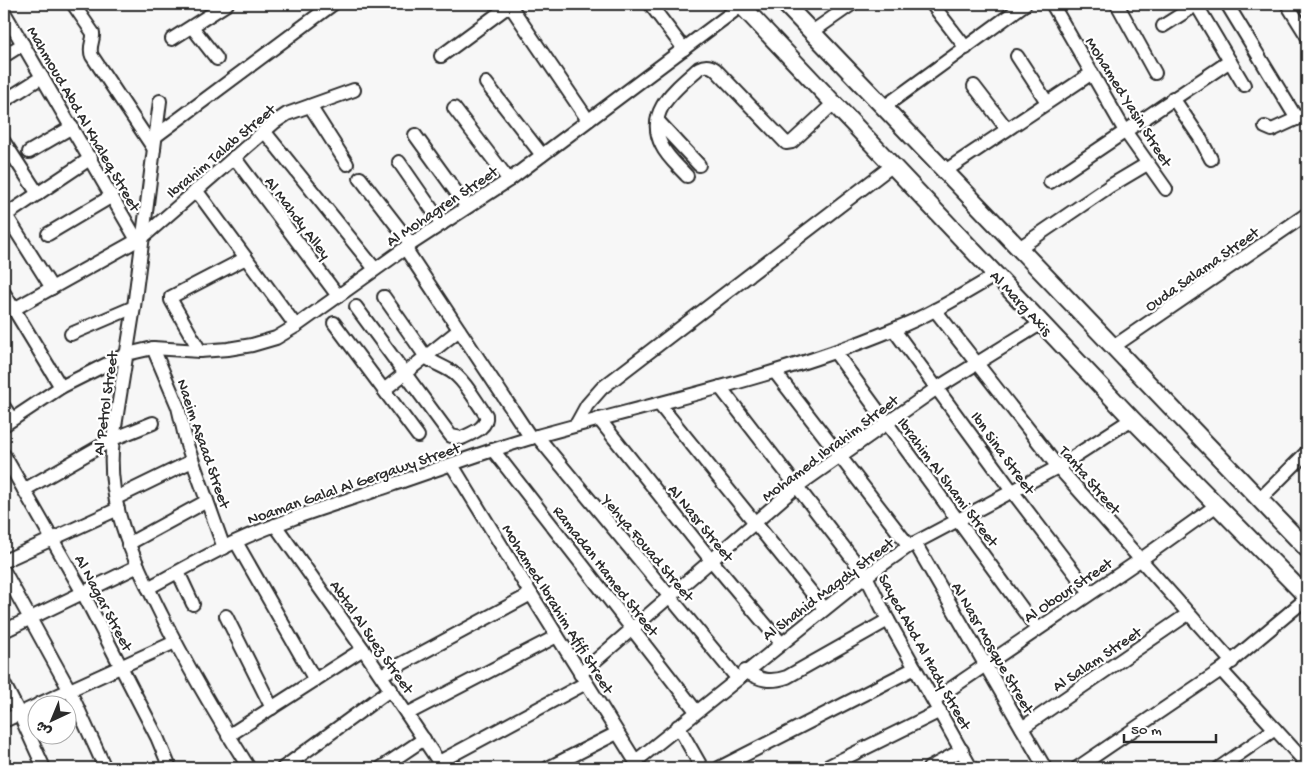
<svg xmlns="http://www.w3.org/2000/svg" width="1311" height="772" font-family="'Gochi Hand','Playpen Sans Arabic',sans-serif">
<rect width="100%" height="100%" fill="#f7f7f7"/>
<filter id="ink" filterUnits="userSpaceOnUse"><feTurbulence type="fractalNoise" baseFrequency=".02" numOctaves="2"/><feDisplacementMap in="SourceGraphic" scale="10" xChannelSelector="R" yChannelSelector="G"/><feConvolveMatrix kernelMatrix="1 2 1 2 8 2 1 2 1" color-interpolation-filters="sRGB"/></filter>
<g filter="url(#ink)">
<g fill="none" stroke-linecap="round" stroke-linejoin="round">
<g stroke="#2b2b2b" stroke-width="16">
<g id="minor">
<path d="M 73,4 L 93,33 C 94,41 88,47 92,56 L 154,149"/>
<polyline points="509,4 588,120"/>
<polyline points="650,4 684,49"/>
<polyline points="932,4 966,48"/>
<polyline points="1052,4 1125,131 1166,189"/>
<polyline points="1117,4 1155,73"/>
<polyline points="1196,4 1244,85"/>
<polyline points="1227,4 1297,119"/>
<polyline points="1287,4 1307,36"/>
<polyline points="4,12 137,240"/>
<polyline points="1163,26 1196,5"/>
<polyline points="192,27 217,59"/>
<polyline points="812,32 852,4"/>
<polyline points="172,39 227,4"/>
<polyline points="4,56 23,44"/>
<polyline points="441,56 510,5"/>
<polyline points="1017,56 1047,102"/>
<polyline points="486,83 542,155"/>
<polyline points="974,86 1007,129"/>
<polyline points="1173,98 1200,138 1211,159"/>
<polyline points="4,101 42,77"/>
<path d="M 160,101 L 134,307 L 113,439 C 105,504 134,559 162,616 C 189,670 217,717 249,768"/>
<polyline points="310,106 347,164"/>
<polyline points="884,107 1025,4"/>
<polyline points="454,108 509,180"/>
<polyline points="658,121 699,165"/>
<polyline points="1265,127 1272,130 1307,114"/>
<polyline points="264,131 375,269"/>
<polyline points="415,135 467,207"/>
<polyline points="156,136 333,4"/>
<polyline points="4,142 38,194"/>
<polyline points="29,152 72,127"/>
<polyline points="234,157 338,296"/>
<polyline points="399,162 442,224"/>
<polyline points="945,171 1092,73"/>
<path d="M 687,176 C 679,167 667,157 662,146 C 644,111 676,89 699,68 C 705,65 709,65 715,69 L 786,143 L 792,142 L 834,103"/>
<polyline points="360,178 411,244"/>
<polyline points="1050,182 1230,61"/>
<polyline points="196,190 296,326"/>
<polyline points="4,212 52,288"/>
<polyline points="6,215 91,158"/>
<polyline points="48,234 112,196"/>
<polyline points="405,248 531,438"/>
<polyline points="1019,248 1110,186 1147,164"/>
<polyline points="4,293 61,387"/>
<path d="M 356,307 L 451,436 L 462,438 C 472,433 488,428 486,415 C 477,403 468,386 457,376 C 448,367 435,365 426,357 L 384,297"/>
<polyline points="14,309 143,237 275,122 287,114 354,90"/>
<polyline points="935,310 1058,467 1232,662"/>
<polyline points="334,323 418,436"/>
<polyline points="894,330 1012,491 1090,593"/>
<polyline points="71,334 134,307"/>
<polyline points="1113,347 1307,214"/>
<polyline points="153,348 178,407 187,445 224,548"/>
<polyline points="200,351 171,300 171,297 246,258"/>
<polyline points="835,352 1037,629"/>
<polyline points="775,372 909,546"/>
<polyline points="720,387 866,576 888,620 971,768"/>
<polyline points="384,390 459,330"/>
<polyline points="659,404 824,608"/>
<polyline points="4,407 12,419"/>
<polyline points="599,419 711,560 781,643"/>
<polyline points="4,425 61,387 127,354 153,348 200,351 228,349 252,345 276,338 296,326 411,244 509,180 742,5"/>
<polyline points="576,425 587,405 602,388 893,165"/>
<polyline points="537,436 737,678"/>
<polyline points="493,450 696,711"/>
<polyline points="4,455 83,593 157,737 170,768"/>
<polyline points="452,465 531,594 639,767"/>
<polyline points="24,490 113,439 153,423"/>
<polyline points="116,498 192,461"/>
<polyline points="1259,500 1307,452"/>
<polyline points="275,525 363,649 443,768"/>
<polyline points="236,542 315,680"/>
<polyline points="915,543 1045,768"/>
<polyline points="128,544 207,501"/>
<polyline points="4,561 118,509"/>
<polyline points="4,571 70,691 105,768"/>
<polyline points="178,572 193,604"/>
<path d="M 148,588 C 178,572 207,555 237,541 C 287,518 340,503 391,485 C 439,469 486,451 534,437 C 654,403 776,378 892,330 C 928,316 962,295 996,275"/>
<polyline points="226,616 272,708"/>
<polyline points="4,631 138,566"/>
<polyline points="1221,670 1307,764"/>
<path d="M 745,671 C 760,680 770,683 787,677 L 888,620"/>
<polyline points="580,674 796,487 937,388 1042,323"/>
<polyline points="381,675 531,594"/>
<polyline points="4,684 19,713 44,768"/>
<polyline points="934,700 1140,560 1217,505"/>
<polyline points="39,704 175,642"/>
<polyline points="407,714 557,636"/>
<polyline points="4,721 38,705"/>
<polyline points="678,726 702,768"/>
<polyline points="1022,728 1188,614"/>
<polyline points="228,736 363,649"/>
<polyline points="636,761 866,576 909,546 1058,467 1132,419"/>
<polyline points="439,762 586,683"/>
<polyline points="283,768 391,689"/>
<polyline points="381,768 424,739"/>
<polyline points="548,768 617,733"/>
<polyline points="719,768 915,668"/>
<polyline points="825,768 940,711"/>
<polyline points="929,768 962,750"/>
<polyline points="1077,768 1221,670 1307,598"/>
<polyline points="1219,768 1275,729"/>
</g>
</g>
<g stroke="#2b2b2b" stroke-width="20">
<g id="major">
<polyline points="740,4 1132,419 1307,597"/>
<polyline points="785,4 1307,549"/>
</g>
</g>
<use href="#minor" stroke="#fff" stroke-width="12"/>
<use href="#major" stroke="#fff" stroke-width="16"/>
</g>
</g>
<g text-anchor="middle" stroke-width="4.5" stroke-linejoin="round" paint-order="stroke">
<g font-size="16" fill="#2b2b2b" stroke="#fff">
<text transform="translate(1130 101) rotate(58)" y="6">Mohamed Yasin Street</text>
<text transform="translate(85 118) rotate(60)" y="6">Mahmoud Abd Al Khaleq Street</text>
<text transform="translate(220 150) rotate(-40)" y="6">Ibrahim Talab Street</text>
<text transform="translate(441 205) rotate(-34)" y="6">Al Mohagren Street</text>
<text transform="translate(299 217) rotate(53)" y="6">Al Mahdy Alley</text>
<text transform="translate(1201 268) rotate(-35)" y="6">Ouda Salama Street</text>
<text transform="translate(1022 302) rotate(47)" y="6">Al Marg Axis</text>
<text transform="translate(104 403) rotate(-82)" y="6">Al Petrol Street</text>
<text transform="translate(205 443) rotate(71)" y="6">Naeim Asaad Street</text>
<text transform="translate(829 447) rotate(-37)" y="6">Mohamed Ibrahim Street</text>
<text transform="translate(1004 452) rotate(54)" y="6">Ibn Sina Street</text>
<text transform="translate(1091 479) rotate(49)" y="6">Tanta Street</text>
<text transform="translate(949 481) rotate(53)" y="6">Ibrahim Al Shami Street</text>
<text transform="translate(353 482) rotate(-19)" y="6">Noaman Galal Al Gergawy Street</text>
<text transform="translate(702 522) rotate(51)" y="6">Al Nasr Street</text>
<text transform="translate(649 547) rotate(50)" y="6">Yehya Fouad Street</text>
<text transform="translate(607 570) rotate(52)" y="6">Ramadan Hamed Street</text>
<text transform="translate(827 588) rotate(-37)" y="6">Al Shahid Magdy Street</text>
<text transform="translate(1067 589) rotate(-34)" y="6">Al Obour Street</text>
<text transform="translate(105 602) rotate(62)" y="6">Al Nagar Street</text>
<text transform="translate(559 608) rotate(58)" y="6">Mohamed Ibrahim Afifi Street</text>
<text transform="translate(373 636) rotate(55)" y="6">Abtal Al Suez Street</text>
<text transform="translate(994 647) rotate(60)" y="6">Al Nasr Mosque Street</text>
<text transform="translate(926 651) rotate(61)" y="6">Sayed Abd Al Hady Street</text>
<text transform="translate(1096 658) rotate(-34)" y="6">Al Salam Street</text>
</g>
</g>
<rect width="1311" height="772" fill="none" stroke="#fff" stroke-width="20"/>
<rect x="10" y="10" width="1291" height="752" fill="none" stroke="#2b2b2b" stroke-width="2" filter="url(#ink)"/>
<g transform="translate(52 720) rotate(224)"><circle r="24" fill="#ffffff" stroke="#aaaaaa"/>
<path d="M0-4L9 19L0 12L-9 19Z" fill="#2b2b2b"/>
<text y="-8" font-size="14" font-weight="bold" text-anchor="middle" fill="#2b2b2b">ش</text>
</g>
<path d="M1124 734v8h92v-8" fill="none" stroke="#2b2b2b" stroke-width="2.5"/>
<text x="1131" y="734" font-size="15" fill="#2b2b2b" stroke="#ffffff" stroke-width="4" paint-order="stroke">50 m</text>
</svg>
